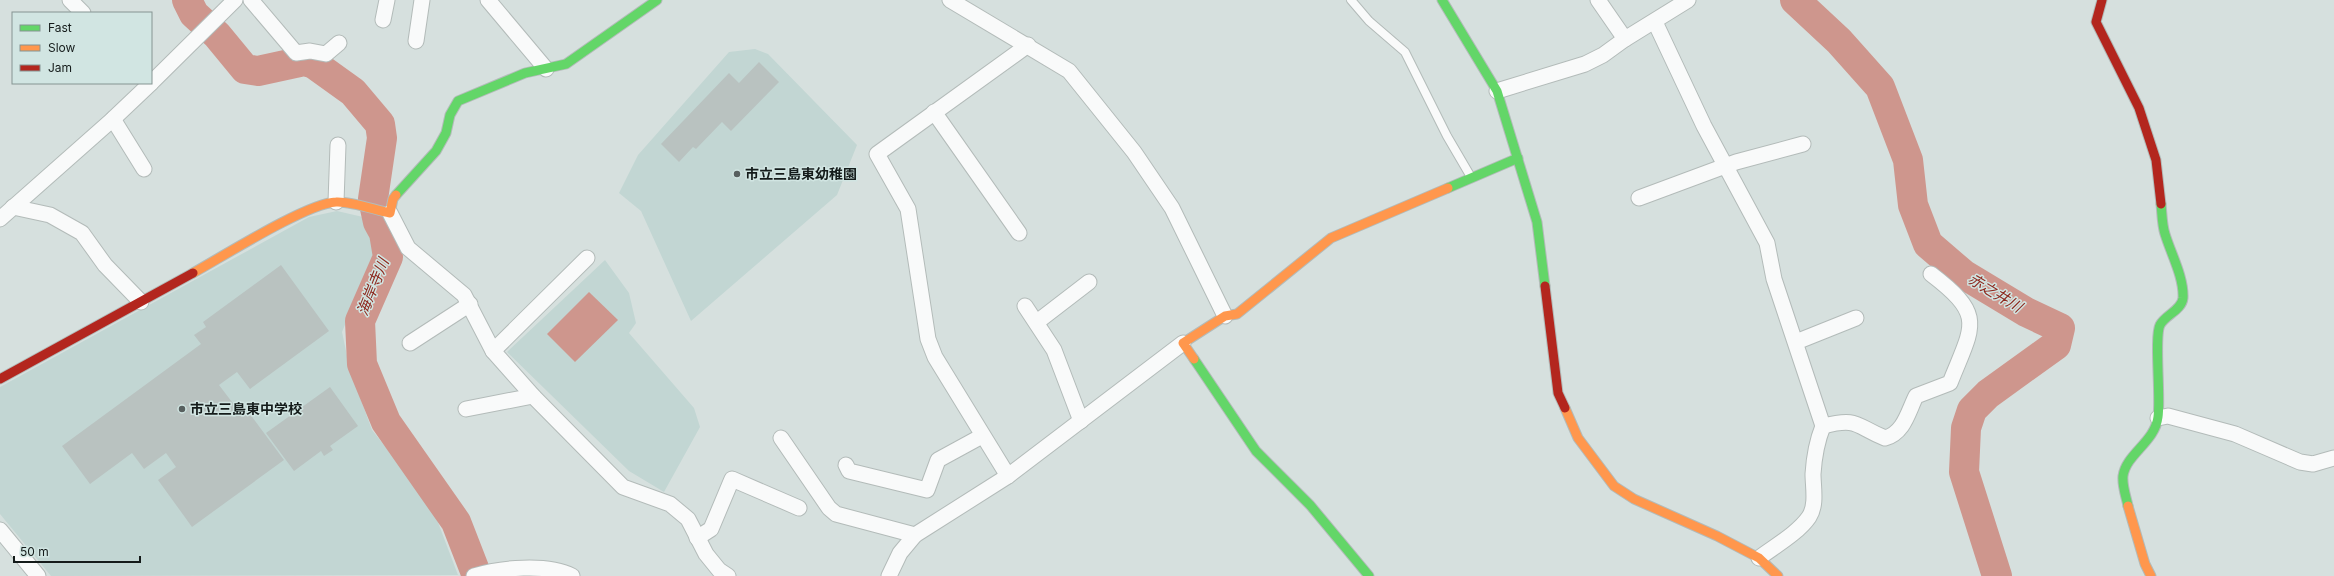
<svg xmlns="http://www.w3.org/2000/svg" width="2334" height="576" font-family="Inter,'Noto Sans JP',sans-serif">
<rect width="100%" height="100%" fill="#d6e0de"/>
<g fill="#c2d6d3">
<polygon points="755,49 768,54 857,145 837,195 691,321 641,211 619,193 638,155 729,52"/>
<polygon points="337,211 363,217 373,238 373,255 342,332 350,370 372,430 431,504 458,575 51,576 0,514 0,387 309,217"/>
<polygon points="605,260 629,293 636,323 629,333 694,408 700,427 664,492 629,471 507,352"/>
</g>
<polygon fill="#ce968d" points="589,292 618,320 575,362 547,334"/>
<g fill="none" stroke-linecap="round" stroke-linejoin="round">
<g stroke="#ce968d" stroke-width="30">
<polyline points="187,0 194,14 217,35 245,69 258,71 304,61 314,64 353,92 380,124 382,138 373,199 378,222 384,233 388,257 360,321 362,364 386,422 456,522 477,576"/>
<polyline points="1795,0 1839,41 1880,87 1908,160 1913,205 1928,244 1963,274 2026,312 2060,328 2056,345 1988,394 1972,410 1966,428 1964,472 1997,576"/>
</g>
</g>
<g fill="#b9c2c0">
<polygon points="759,62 779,82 731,131 722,122 696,149 693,147 679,162 661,144 729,73 739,83"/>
<polygon points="281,265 329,331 250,389 237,372 219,385 235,406 241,402 284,460 192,527 158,480 176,467 166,453 144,469 132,453 90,484 62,446 201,344 194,335 206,327 203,322"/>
<polygon points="330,387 358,426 330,446 333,450 324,456 321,451 294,471 266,433"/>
</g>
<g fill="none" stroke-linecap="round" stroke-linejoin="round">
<g stroke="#b3bbb9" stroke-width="10">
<polyline id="lane" points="1351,0 1369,21 1405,52 1447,136 1471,177"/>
</g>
<g stroke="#b3bbb9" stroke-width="17">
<g id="street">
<polyline points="70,0 83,13"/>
<polyline points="251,0 296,53 310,51 326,54 339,43"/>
<polyline points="488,0 546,69"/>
<polyline points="950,0 1069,71 1134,152 1172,208 1225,316"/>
<polyline points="1598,0 1625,39"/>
<polyline points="383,20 387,0"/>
<path d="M 1655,22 L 1704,126 L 1767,243 L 1774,279 L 1823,426 C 1817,441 1814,458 1813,474 C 1813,487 1817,505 1809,517 C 1798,533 1775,546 1759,558"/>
<polyline points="416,41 422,0"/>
<polyline points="151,83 235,0"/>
<polyline points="1497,91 1585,64 1603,55 1625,39 1688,0"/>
<polyline points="934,112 1019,233"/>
<polyline points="113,119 144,169"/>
<polyline points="1639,198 1736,162 1803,144"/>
<polyline points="336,202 338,145"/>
<polyline points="13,207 50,215 82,233 105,265 141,302"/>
<polyline points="390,213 408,248 464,295 493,351 533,396 623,487 670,504 688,519 706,554 719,570 728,576"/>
<polyline points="0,219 113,119 151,83"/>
<polyline points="1025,306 1054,350 1081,421"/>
<polyline points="1037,322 1089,282"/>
<polyline points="1796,342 1856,318"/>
<polyline points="410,343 470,304"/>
<polyline points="493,351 587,258"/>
<polyline points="466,409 533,396"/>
<polyline points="2158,418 2168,416 2235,434 2300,462 2313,464 2334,458"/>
<path d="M 1823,426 C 1859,417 1855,426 1885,438 C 1904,433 1908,412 1916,396 L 1950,383 C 1973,325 1986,316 1931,274"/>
<polyline points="781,438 829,508 836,514 915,535"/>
<polyline points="846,465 849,471 927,490 938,460 982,436"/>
<polyline points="1008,476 935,357 928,339 908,209 877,154 1028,45"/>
<polyline points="0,530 38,576"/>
<polyline points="697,538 711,529 732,479 799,508"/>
<path d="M 474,576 C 499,568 547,563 572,576"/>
<polyline points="889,576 900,553 915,535 1008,476 1183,343"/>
</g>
</g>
<g stroke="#b3bbb9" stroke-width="11">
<g id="fast">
<polyline points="1442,0 1497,91 1537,222 1545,286"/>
<polyline points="1448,188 1518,158"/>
<polyline points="396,195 436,151 446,133 450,115 458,101 525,73 566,64 657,0"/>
<polyline points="1194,359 1256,451 1310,505 1369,576"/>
<path d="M 2128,506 C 2126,496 2122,486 2123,476 C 2126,454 2155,442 2158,417 C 2161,397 2154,337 2160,325 C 2165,315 2182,310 2183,298 C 2184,277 2171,254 2165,234 C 2162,225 2162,213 2161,204"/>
</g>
</g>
<g stroke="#b3bbb9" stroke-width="11">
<g id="slow">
<path d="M 193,273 C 222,257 307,203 336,202 C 351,201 375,210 390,213 L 393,199 L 396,195"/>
<polyline points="1194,359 1183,343 1225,316 1237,314 1331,238 1448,188"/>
<polyline points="1565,408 1578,438 1614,486 1634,499 1717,536 1759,558 1778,576"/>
<polyline points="2128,506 2145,564 2151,576"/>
</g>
</g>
<g stroke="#b3bbb9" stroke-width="11">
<g id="jam">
<polyline points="2102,0 2096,22 2139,108 2156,160 2161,204"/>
<polyline points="1545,286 1558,393 1565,408"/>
<polyline points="0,379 193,273"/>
</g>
</g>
<use href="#lane" stroke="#f9fafa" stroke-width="8"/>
<use href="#street" stroke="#f9fafa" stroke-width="15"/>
<use href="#fast" stroke="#63d668" stroke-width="9"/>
<use href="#slow" stroke="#ff974d" stroke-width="9"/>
<use href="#jam" stroke="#b3261e" stroke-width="9"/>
</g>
<g fill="#58605f" stroke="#d1e5e2" stroke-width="1.5">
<circle cx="737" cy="174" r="4"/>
<circle cx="182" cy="409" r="4"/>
</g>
<g text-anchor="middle" stroke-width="3" stroke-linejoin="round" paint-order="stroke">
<g font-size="14" font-weight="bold" fill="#141b1a" stroke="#d1e5e2" text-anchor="start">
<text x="745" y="179">市立三島東幼稚園</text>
<text x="190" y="414">市立三島東中学校</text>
</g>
<g font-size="15" font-style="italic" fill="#8e291f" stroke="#d1e5e2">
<text transform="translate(373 287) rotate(-68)" y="5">海岸寺川</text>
<text transform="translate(1995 293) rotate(31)" y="5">赤之井川</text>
</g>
</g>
<rect x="12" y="12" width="140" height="72" fill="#d1e5e2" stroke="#859492"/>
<rect x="20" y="25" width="20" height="6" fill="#63d668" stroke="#859492"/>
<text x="48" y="32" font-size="12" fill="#141b1a">Fast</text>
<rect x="20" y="45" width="20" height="6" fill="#ff974d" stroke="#859492"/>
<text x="48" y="52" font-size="12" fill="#141b1a">Slow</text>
<rect x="20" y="65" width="20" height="6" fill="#b3261e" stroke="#859492"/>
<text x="48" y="72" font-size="12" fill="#141b1a">Jam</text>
<path d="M14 556v6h126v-6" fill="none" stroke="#141b1a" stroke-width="2"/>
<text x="20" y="556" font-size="12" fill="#141b1a" stroke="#d1e5e2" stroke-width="3" paint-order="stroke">50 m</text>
</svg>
